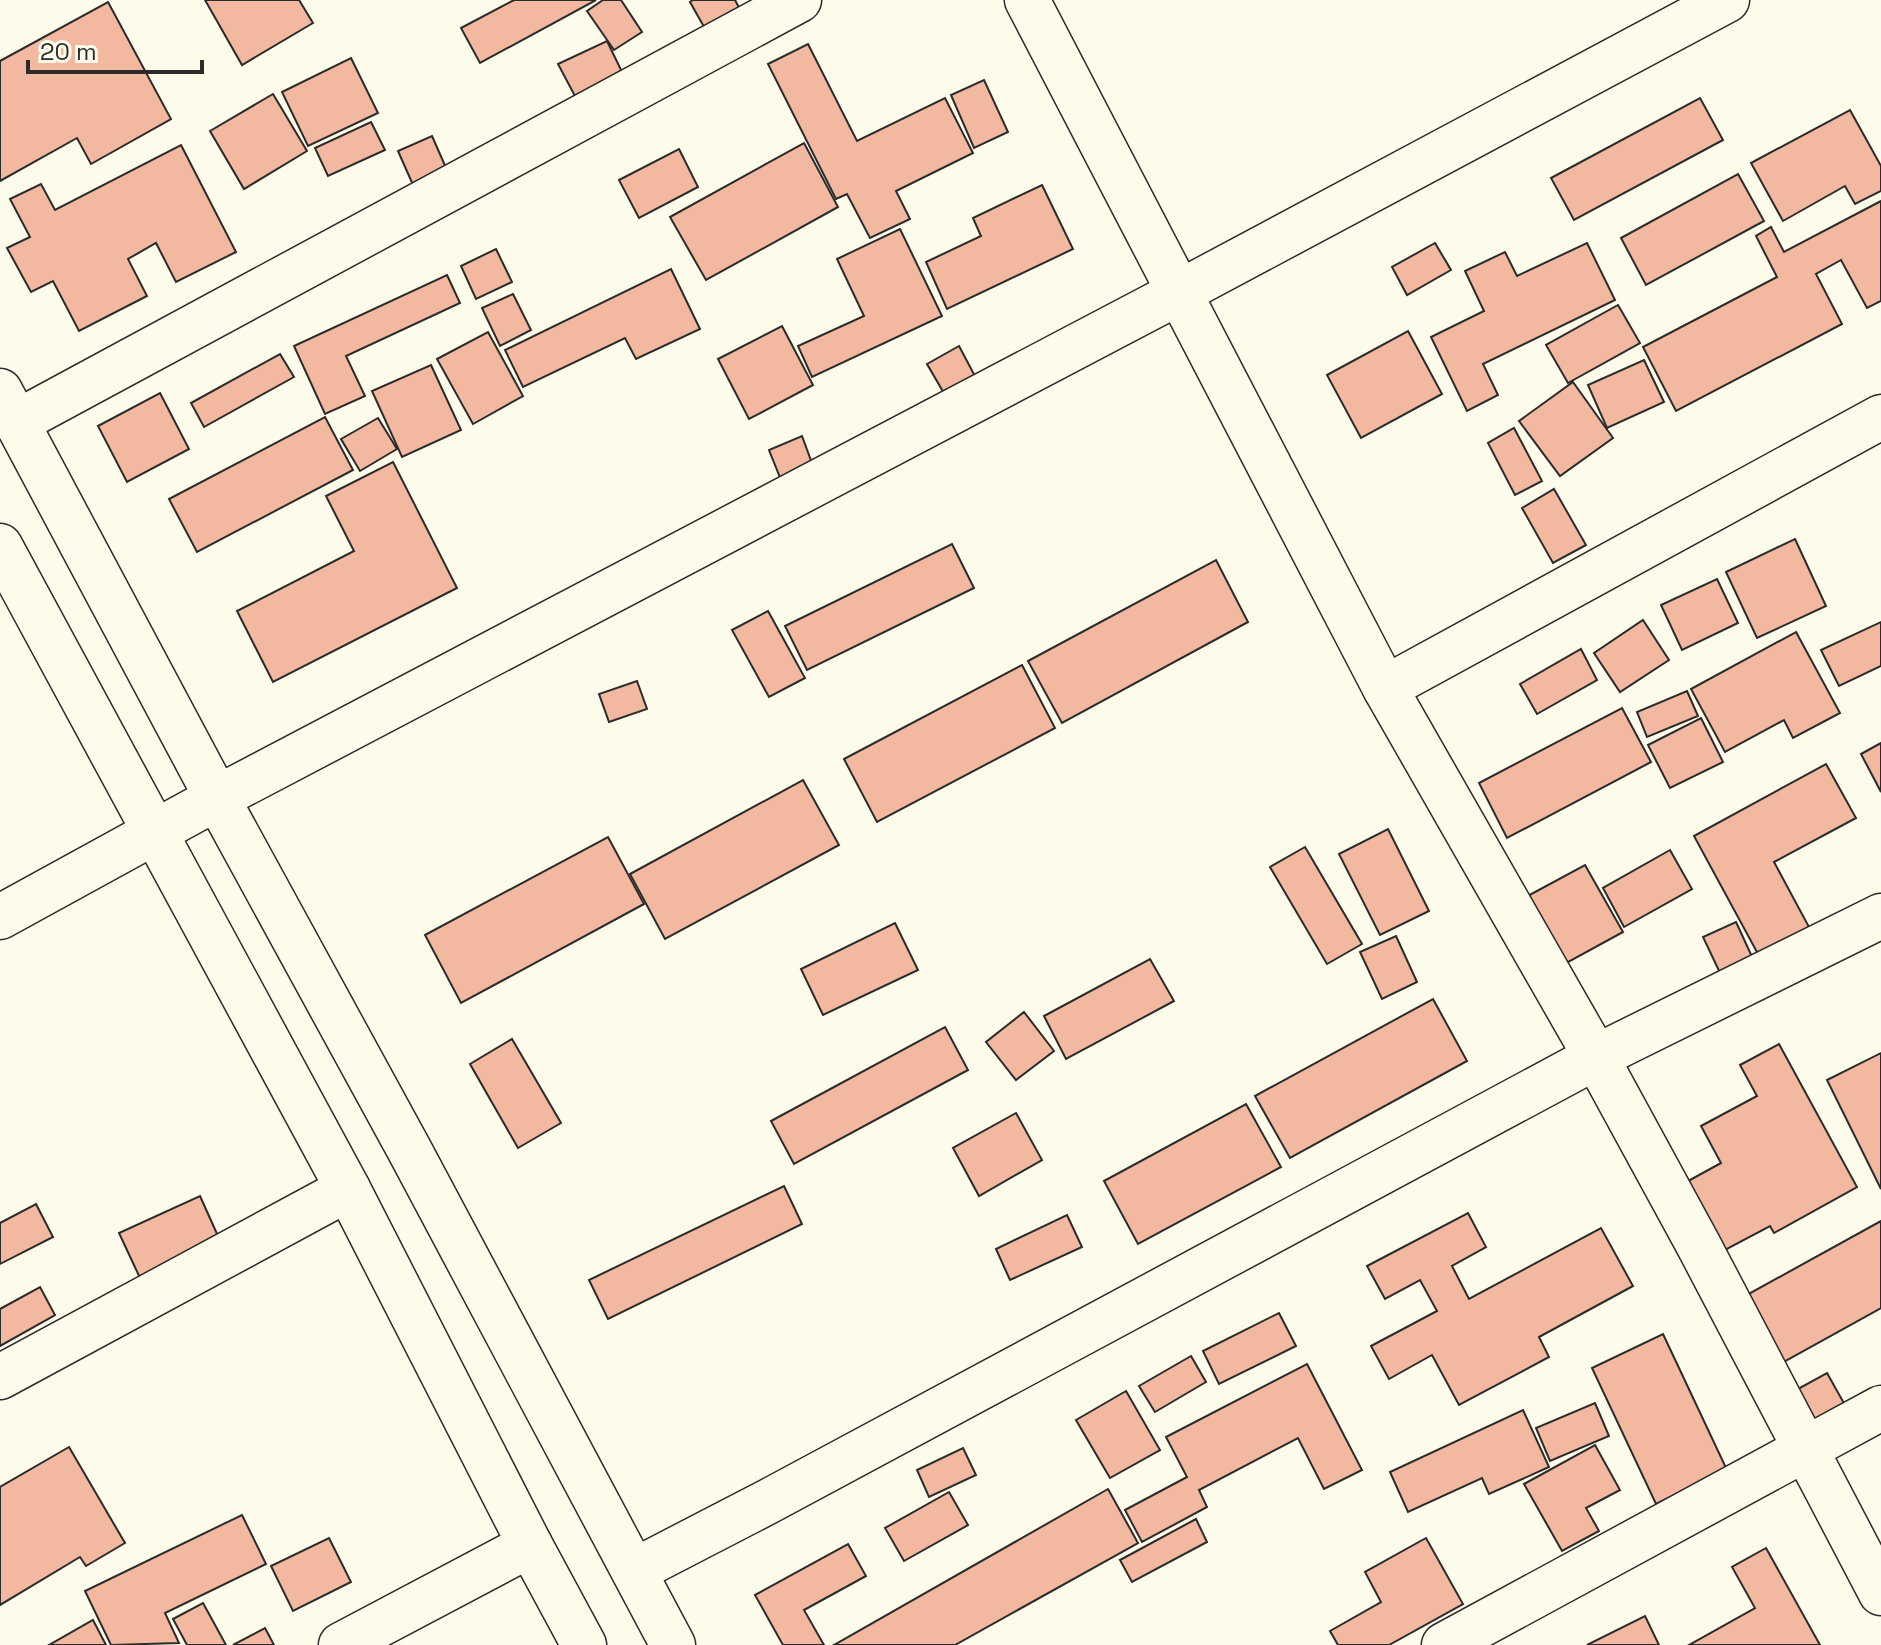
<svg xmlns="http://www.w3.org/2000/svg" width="1881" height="1645" font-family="'Space Grotesk',sans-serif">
<rect width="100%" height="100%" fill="#fdfbea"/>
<g fill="#f2b8a0" stroke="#2b2b2b" stroke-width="2">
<polygon points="205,0 299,0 313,23 242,65"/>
<polygon points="514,0 596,0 480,63 461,28"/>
<polygon points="603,0 621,0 642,32 614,50 587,11"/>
<polygon points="693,0 735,0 743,15 708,34 690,2"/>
<polygon points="108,2 171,119 91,164 77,138 0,181 0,61"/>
<polygon points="607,41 623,74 576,98 558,64"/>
<polygon points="808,44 857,141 945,98 973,153 896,191 910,219 870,238 847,194 836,199 768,64"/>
<polygon points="351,58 378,113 308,146 282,92"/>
<polygon points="984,80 1008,132 974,148 951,95"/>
<polygon points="273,94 307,151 244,189 210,131"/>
<polygon points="1700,98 1723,140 1574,220 1551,178"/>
<polygon points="1850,110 1881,166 1881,191 1855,204 1845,186 1783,221 1751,163"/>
<polygon points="371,122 385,150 328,176 315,148"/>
<polygon points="432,136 447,170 413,185 398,151"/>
<polygon points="804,143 838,207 706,280 670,217"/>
<polygon points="181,145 236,252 176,282 156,243 128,259 147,296 79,331 53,281 31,292 7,248 30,237 10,199 41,184 55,210"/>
<polygon points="679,149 698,187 639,218 619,180"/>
<polygon points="1738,174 1764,221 1646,285 1621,238"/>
<polygon points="1042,185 1073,249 947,309 926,262 981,236 973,218"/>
<polygon points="1881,201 1881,301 1867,308 1841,260 1816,274 1842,324 1676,411 1643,347 1777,277 1756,236 1771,227 1784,252"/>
<polygon points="900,229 942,316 812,377 798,346 864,316 837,259"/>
<polygon points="1435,243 1451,270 1407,295 1392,267"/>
<polygon points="1587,243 1615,300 1483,364 1498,395 1467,411 1431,337 1484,311 1465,271 1505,252 1517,276"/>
<polygon points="496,249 512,282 476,299 461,266"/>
<polygon points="671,269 700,329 636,359 625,338 523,387 505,350"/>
<polygon points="447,275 460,303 346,356 365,396 325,414 294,346"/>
<polygon points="513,294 531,330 500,346 482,308"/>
<polygon points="1618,305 1640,343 1568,383 1546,345"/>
<polygon points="782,326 813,385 749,419 718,359"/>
<polygon points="1408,331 1442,394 1361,438 1327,375"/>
<polygon points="488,332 523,396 473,424 437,359"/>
<polygon points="959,346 976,378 945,395 927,364"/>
<polygon points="280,354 294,377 204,427 191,403"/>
<polygon points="1644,360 1664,402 1607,428 1588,385"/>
<polygon points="431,365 461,430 402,457 372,391"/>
<polygon points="1573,382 1613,438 1560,476 1519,421"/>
<polygon points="160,393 189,449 127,482 98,426"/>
<polygon points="325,417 353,470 197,552 169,499"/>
<polygon points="378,418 397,449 360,471 341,439"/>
<polygon points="1514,428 1542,481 1515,495 1488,443"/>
<polygon points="802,436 813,466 781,480 769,450"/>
<polygon points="393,462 457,588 273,682 237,611 354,551 326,496"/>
<polygon points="1554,489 1586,545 1553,563 1522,508"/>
<polygon points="1795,539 1826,606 1757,638 1726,572"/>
<polygon points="952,544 974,588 807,670 785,626"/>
<polygon points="1216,560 1248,622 1062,723 1028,661"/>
<polygon points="1717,579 1738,623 1682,650 1661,605"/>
<polygon points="768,611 805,678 769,697 732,630"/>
<polygon points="1643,620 1669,660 1620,692 1594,653"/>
<polygon points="1881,622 1881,666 1839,686 1821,650"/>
<polygon points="1796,632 1840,713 1793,738 1784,720 1725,752 1691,689"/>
<polygon points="1581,649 1597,680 1537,714 1520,684"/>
<polygon points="1022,665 1055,728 877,822 844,759"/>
<polygon points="637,681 647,709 609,722 599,694"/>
<polygon points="1687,691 1698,716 1647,737 1637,712"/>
<polygon points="1622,708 1651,762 1507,838 1479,783"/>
<polygon points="1701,718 1723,762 1670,788 1648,745"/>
<polygon points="1881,743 1881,792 1861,754"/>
<polygon points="1826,764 1856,818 1774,862 1809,927 1758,954 1694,836"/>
<polygon points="803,780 839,845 665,939 630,874"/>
<polygon points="1388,829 1429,911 1380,935 1339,854"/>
<polygon points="608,837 644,904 461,1003 425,935"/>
<polygon points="1305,847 1362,944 1327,964 1270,867"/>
<polygon points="1670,850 1692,889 1624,927 1603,888"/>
<polygon points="1585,865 1623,932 1561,966 1524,898"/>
<polygon points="1736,922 1754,961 1721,975 1703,937"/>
<polygon points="895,923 918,970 823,1015 801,969"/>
<polygon points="1396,936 1417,982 1382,999 1360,952"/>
<polygon points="1150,959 1174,1001 1066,1059 1044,1016"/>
<polygon points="1433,999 1467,1061 1290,1158 1255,1096"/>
<polygon points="1024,1012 1054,1051 1016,1080 986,1042"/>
<polygon points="945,1027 968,1070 794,1164 771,1121"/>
<polygon points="512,1039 561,1123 518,1148 470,1064"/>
<polygon points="1779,1044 1857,1187 1774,1233 1770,1226 1708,1259 1670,1191 1721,1163 1701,1126 1757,1096 1740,1065"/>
<polygon points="1881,1053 1881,1189 1827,1080"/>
<polygon points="1246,1104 1281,1167 1138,1244 1104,1181"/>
<polygon points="1016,1113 1042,1160 979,1196 953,1148"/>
<polygon points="784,1186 802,1224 608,1319 589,1280"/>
<polygon points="200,1196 227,1256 147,1293 119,1233"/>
<polygon points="36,1204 53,1237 0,1264 0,1223"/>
<polygon points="1468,1213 1486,1247 1452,1266 1469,1299 1601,1228 1633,1286 1539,1337 1549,1357 1459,1405 1432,1355 1389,1379 1371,1346 1437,1311 1420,1280 1385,1299 1367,1266"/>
<polygon points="1067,1215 1082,1247 1010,1280 996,1249"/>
<polygon points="1881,1221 1881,1308 1773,1368 1736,1301"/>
<polygon points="40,1287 55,1315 0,1346 0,1309"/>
<polygon points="1279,1313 1296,1346 1219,1384 1203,1351"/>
<polygon points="1663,1334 1727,1470 1656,1504 1592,1368"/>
<polygon points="1191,1356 1206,1382 1155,1412 1139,1386"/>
<polygon points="1307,1364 1362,1470 1324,1489 1298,1438 1199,1490 1207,1507 1142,1542 1125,1510 1187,1477 1166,1437"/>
<polygon points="1827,1373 1845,1405 1804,1428 1787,1395"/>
<polygon points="1126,1391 1160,1450 1110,1478 1076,1420"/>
<polygon points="1595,1403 1609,1436 1550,1461 1536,1428"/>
<polygon points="1523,1410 1549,1467 1489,1494 1482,1478 1408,1512 1390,1472"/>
<polygon points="1595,1445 1620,1490 1586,1508 1599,1531 1562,1551 1524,1484"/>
<polygon points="69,1447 125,1543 86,1566 80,1557 0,1605 0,1487"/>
<polygon points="963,1448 976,1475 929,1497 917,1470"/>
<polygon points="1108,1489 1138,1543 955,1645 834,1645"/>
<polygon points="949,1492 968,1525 904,1561 885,1528"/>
<polygon points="242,1515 266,1564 165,1613 179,1643 111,1645 85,1591"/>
<polygon points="1196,1519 1207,1542 1132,1582 1120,1560"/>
<polygon points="329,1538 351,1582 293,1611 271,1566"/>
<polygon points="1426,1538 1463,1604 1389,1645 1338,1645 1330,1631 1381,1602 1365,1572"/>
<polygon points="848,1544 866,1576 804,1610 824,1645 783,1645 755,1595"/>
<polygon points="1766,1548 1820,1645 1689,1645 1755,1608 1732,1567"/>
<polygon points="203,1603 226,1645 187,1645 173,1619"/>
<polygon points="1645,1616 1659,1645 1587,1645"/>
<polygon points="93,1620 106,1645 49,1645"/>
<polygon points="265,1628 274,1645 233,1645"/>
</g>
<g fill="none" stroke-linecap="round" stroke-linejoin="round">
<g stroke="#2b2b2b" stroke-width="47">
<g id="street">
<polyline points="1027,0 1385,688 1596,1057 1699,1246 1881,1593"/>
<polyline points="17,422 799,0"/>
<polyline points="1385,688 1881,417"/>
<polyline points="217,798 1180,292 1727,0"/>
<polyline points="0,1377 348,1189"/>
<polyline points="634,1571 771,1500 1596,1057 1881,916"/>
<polyline points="341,1645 530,1545"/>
<polyline points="1444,1645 1881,1408"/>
</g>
</g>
<g stroke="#2b2b2b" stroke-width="47">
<polyline id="secondary" points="0,917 217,798"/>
</g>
<g stroke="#2b2b2b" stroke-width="47">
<g id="primary">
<polyline points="0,391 217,798 410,1151 673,1645"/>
<polyline points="0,546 348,1189 530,1545 584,1645"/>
</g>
</g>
<use href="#street" stroke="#fdfbea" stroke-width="44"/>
<use href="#secondary" stroke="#fdfbea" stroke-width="44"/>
<use href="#primary" stroke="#fdfbea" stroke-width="44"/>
</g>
<path d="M28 60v12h174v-12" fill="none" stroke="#2b2b2b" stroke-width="4"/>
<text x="40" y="60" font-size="24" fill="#2b2b2b" stroke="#fdfbea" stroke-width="6" paint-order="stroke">20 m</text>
</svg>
